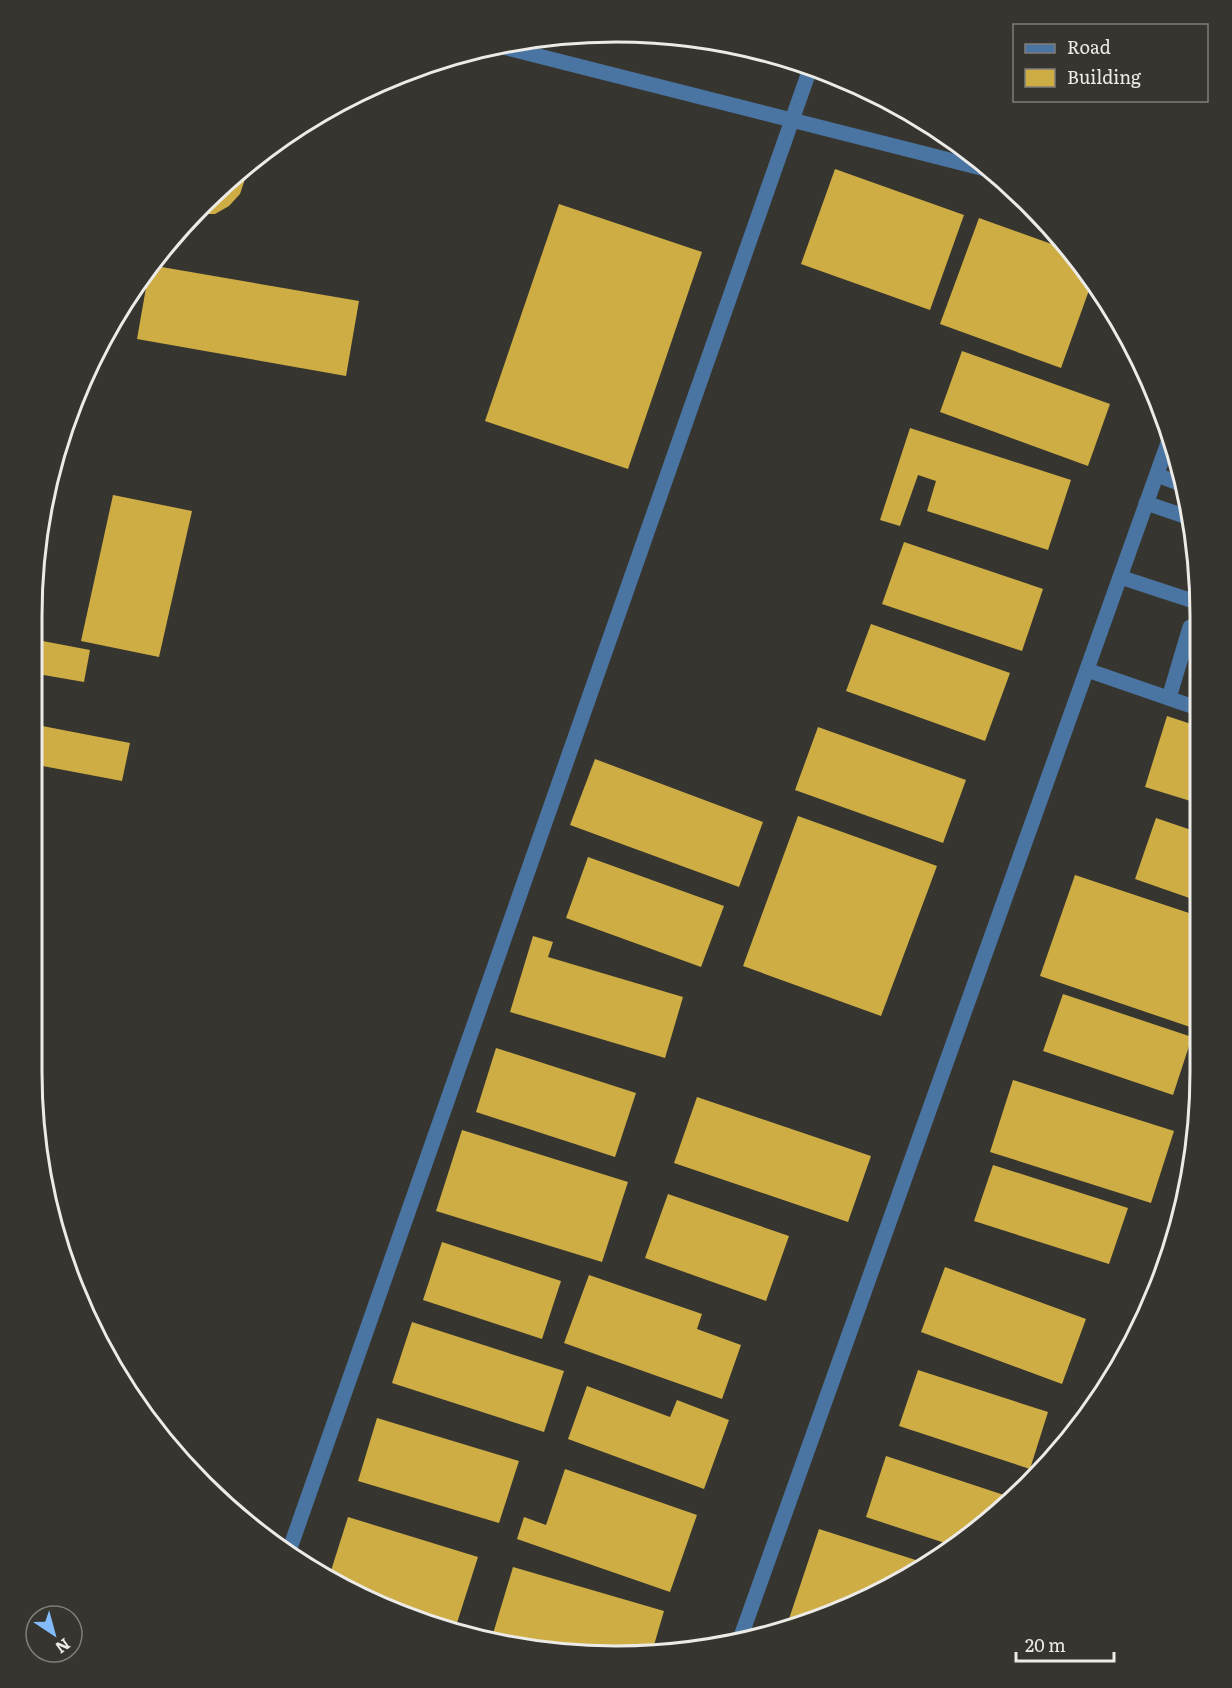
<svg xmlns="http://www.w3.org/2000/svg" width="1232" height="1688" font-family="Literata,serif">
<rect width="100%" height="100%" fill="#37352f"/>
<g fill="#cead45">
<polygon points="244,167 245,179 240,194 229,206 215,214 195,214"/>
<polygon points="835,169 964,215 930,310 801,264"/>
<polygon points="559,204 702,252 628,469 485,421"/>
<polygon points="979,218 1071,251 1092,282 1061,368 940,324"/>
<polygon points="150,265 359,301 346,376 137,339"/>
<polygon points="962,351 1110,404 1088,466 940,412"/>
<polygon points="910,428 1071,480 1048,550 927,511 936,481 918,475 900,526 880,520"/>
<polygon points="113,495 192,511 159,657 81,641"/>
<polygon points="904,542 1043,589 1022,651 882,604"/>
<polygon points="871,624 1010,673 985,741 846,691"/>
<polygon points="32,639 90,650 84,682 32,673"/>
<polygon points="1167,716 1197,726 1197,803 1145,787"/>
<polygon points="32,724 130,743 122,781 32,764"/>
<polygon points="818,727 966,780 943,843 795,790"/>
<polygon points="595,759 763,822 739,887 570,825"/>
<polygon points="798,816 937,866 881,1016 743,966"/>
<polygon points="1156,818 1197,832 1198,901 1135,879"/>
<polygon points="588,857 724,906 701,967 566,918"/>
<polygon points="1075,875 1198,916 1199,1030 1040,976"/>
<polygon points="533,936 553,942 548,957 683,997 665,1058 510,1012"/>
<polygon points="1063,994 1192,1037 1173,1095 1043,1051"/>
<polygon points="496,1048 636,1093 615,1157 476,1112"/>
<polygon points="1013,1080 1174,1131 1151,1203 990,1152"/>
<polygon points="697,1097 871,1156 848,1222 674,1163"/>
<polygon points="462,1130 628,1182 602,1262 436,1211"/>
<polygon points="993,1165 1128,1208 1109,1264 974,1221"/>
<polygon points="668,1194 789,1236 766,1301 645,1258"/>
<polygon points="442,1242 561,1281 542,1339 423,1300"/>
<polygon points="945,1267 1086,1319 1062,1384 921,1332"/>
<polygon points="589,1275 702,1314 697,1329 741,1345 722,1399 564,1343"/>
<polygon points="412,1322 564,1371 544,1432 392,1383"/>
<polygon points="918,1370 1048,1412 1030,1469 899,1426"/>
<polygon points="587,1386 670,1417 677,1400 729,1420 704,1489 568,1439"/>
<polygon points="377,1418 519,1461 499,1523 358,1481"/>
<polygon points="886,1456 1013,1498 972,1536 954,1546 866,1517"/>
<polygon points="565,1469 697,1515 670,1592 517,1539 524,1517 546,1525"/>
<polygon points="348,1517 478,1557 456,1626 358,1596 329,1577"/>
<polygon points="819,1529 925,1563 840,1612 795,1624 788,1622"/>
<polygon points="513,1567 664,1611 652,1652 539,1651 492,1637"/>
</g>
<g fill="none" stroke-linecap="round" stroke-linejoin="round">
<g stroke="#4a74a1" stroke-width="15">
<polyline points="1157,475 1181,484"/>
<polyline points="1146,503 1190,518"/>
<polyline points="1120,577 1196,602"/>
<polyline points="1087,670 1197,708"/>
<polyline points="1169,698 1190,627 1196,629"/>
</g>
<g stroke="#4a74a1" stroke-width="15">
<polyline points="499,46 993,171"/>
<polyline points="289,1551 811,66"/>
<polyline points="740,1639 1169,440"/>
</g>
</g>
<path d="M0 0H1232V1688H0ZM616 42H616A574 574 0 0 1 1190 616V1072A574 574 0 0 1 616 1646H616A574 574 0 0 1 42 1072V616A574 574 0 0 1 616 42Z" fill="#37352f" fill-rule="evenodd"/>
<path fill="none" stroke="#edebe7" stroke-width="3" d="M616 42H616A574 574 0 0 1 1190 616V1072A574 574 0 0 1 616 1646H616A574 574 0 0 1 42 1072V616A574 574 0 0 1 616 42Z"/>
<rect x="1013" y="24" width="195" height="78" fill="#37352f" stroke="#807e79" stroke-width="1.5"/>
<rect x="1025" y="44" width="30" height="9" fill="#4a74a1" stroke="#807e79" stroke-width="1.5"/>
<text x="1067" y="54" font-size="18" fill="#edebe7">Road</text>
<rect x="1025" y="69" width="30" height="18" fill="#cead45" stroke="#807e79" stroke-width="1.5"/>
<text x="1067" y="84" font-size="18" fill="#edebe7">Building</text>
<g transform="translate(54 1634) rotate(144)"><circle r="28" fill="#37352f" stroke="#807e79" stroke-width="1.5"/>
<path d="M0-4.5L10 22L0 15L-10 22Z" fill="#82bcfa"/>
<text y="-9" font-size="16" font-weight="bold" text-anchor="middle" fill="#edebe7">N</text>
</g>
<path d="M1016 1652v9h98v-9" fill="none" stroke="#edebe7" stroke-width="3"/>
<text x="1025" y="1652" font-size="18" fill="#edebe7" stroke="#37352f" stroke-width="4.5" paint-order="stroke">20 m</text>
</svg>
